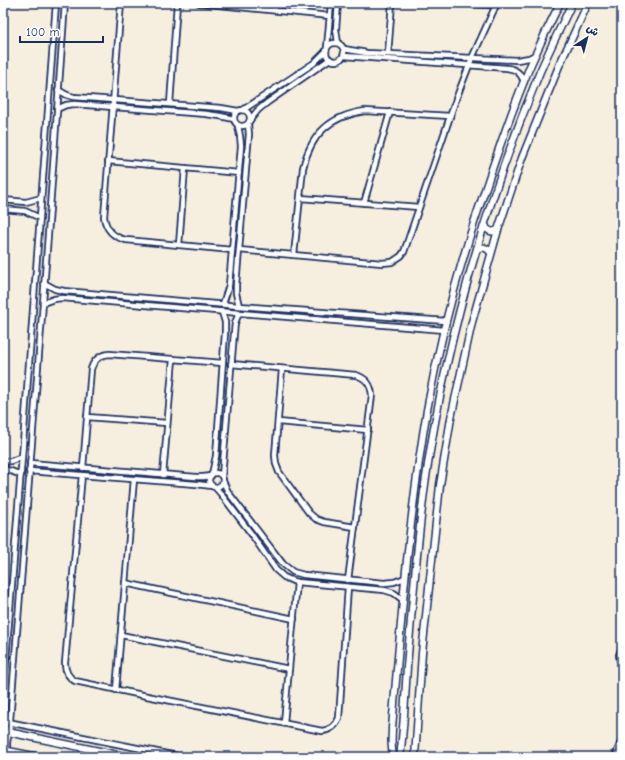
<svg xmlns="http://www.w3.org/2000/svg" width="625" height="760" font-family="'Comic Neue','Playpen Sans Arabic',sans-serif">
<rect width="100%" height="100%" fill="#f6efe0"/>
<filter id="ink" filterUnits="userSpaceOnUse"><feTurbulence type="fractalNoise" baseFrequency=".025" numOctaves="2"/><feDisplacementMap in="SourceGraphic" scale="8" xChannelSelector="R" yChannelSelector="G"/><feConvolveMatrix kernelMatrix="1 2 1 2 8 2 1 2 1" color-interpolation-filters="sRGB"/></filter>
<g filter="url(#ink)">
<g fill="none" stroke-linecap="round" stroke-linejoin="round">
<g stroke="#1b2f5e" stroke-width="8">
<g id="street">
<path d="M 121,3 L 104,217 C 106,230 113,237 126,240 L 232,250"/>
<polyline points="199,3 330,16"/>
<polyline points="338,3 336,29 338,43"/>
<polyline points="447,3 496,5"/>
<polyline points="274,10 275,3"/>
<circle cx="335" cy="52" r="9"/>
<polyline points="327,47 331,3"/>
<polyline points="344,49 367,53 517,60 529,58 535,55"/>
<polyline points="388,54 392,3"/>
<path d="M 344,56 L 507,68 C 516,69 521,73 524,82"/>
<polyline points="58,90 67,95 74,97 221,108 238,111"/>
<polyline points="170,104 177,3"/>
<polyline points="57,109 66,105 74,104 206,114 220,116 234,119"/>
<circle cx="242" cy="118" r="8"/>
<polyline points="243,110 314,63 326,51"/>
<polyline points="250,120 258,110 268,102 330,59"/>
<polyline points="108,161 239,173"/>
<polyline points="300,198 419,207"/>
<polyline points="3,200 26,202 41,198"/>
<polyline points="364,203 390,112"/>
<polyline points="3,209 25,211 40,218"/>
<polyline points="179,245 185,168"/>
<polyline points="239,250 382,263 392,262 401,256 404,252 456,99 472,58 497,3"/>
<path d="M 294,255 L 303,168 C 311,134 330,116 365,111 L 450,116"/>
<polyline points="44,283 55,289 64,291 239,306 446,321"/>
<polyline points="43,303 54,299 62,298 444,330"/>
<polyline points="223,304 229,285 241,146 240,136 238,126"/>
<polyline points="239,306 236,293 236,285 249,134 248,124"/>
<path d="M 231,364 L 356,375 C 366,378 371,384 372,395 L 348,580"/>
<polyline points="282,369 275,455 276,464 279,472 309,513 316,519 324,522 355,527"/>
<polyline points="87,417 167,423"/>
<polyline points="278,422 368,430"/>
<polyline points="3,462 11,461 22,457"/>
<polyline points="30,463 196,477 203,477 211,476"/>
<path d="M 83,468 L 91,369 C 94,360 99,355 109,354 L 223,363"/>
<polyline points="3,469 11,471 21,475"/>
<polyline points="29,471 196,484 212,486"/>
<circle cx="216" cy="480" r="7"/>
<polyline points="212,474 216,456 225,333 225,322 222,312"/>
<path d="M 82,475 L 65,663 C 65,671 68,677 75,681 L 147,696 L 322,731 C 330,730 336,726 339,718 L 348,587"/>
<polyline points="163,475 173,359"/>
<polyline points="222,476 234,333 235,323 239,313"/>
<polyline points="223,481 228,492 283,564 293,572 304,575 384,583 394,582 405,578"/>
<polyline points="215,487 221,494 250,532 276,570 284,577 293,581 297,582 384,590 394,593 403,600"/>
<polyline points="125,583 294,619"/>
<polyline points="121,635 289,669"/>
<polyline points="622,647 619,655 622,671"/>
<polyline points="116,690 134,479"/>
<polyline points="3,697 22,457 56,3"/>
<polyline points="3,721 182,757"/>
<polyline points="284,723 297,582"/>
<polyline points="7,757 7,742 9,733 43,303 65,3"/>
<polyline points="615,757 622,739"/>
</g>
</g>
<g stroke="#1b2f5e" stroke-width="9">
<g id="secondary">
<path d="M 485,225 C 487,231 492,233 498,230"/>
<path d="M 477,249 C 483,246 488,248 491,253"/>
<polyline points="3,731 128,757"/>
<polyline points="3,750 39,757"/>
<path d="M 394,757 C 390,748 392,738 392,728 C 401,622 409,515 427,410 C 441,332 462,255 488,181 C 501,142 515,102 531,64 C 540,44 550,23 560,3"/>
<path d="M 400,757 C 404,727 405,697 407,667 C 412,606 417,545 425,484 C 445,343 485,205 539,74 C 549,50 561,27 572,3"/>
<polyline points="415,757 422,653 440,485 451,418 472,322 498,230 522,158 559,66 588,3"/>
</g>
</g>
<use href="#street" stroke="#fff" stroke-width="4.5"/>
<use href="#secondary" stroke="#fff" stroke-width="6"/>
</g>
</g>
<rect width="625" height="760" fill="none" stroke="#fff" stroke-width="16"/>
<rect x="8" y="8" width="609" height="744" fill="none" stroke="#1b2f5e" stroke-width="1.5" filter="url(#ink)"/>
<g transform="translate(587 38) rotate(36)" stroke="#ffffff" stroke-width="3" paint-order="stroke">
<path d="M0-3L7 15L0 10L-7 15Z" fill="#1b2f5e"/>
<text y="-6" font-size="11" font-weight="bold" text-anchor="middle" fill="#1b2f5e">ش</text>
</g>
<path d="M20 36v6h83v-6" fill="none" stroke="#1b2f5e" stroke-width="2"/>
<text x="26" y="36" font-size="12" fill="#1b2f5e" stroke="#ffffff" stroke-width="3" paint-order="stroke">100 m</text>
</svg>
